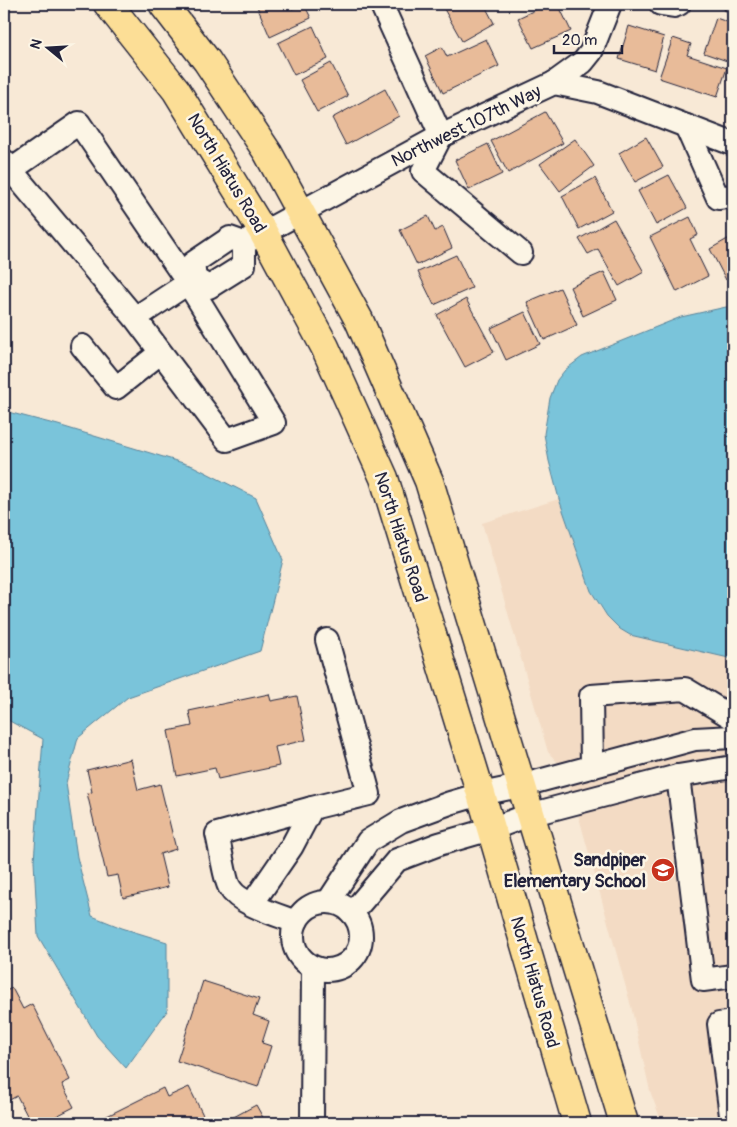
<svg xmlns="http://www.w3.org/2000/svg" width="737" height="1127" font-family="Pangolin,sans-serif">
<rect width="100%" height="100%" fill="#f8e9d6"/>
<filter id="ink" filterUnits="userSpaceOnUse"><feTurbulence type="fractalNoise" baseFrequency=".02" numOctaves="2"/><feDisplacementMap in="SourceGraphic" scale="10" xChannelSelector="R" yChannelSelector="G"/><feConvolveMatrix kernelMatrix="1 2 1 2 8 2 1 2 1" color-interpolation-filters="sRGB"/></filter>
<g filter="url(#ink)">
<polygon fill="#f3dbc4" points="559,499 591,591 601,609 620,629 630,635 733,659 733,1123 662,1123 650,1091 631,1006 577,810 569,784 559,764 548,752 482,523"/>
<g fill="#7ac4da" stroke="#57839a">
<polygon points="726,307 733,307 733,659 630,635 620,629 607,616 591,591 559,499 549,461 544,434 550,398 557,380 565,370 582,357 681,317"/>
<polygon points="4,411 58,425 193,466 256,498 283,560 260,651 128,697 78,738 66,783 77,857 92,916 122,928 167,942 167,1011 126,1068 97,1036 38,936 34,861 43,739 4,718"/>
</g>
<g fill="#e8bb99" stroke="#22223b">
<polygon points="256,4 290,4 292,9 304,4 311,18 270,37"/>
<polygon points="453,4 484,4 494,23 462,41 444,9"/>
<polygon points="548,4 558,4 571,31 533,48 518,18"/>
<polygon points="727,4 733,4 733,14 724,10"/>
<polygon points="716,18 733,24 733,63 704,53"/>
<polygon points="313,26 328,59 294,75 278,43"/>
<polygon points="629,26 664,37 655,70 619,59"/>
<polygon points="673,38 691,44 687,55 727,68 717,97 659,78"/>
<polygon points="486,39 499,66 443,93 425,56 442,47 447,57"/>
<polygon points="331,63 348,96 317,112 300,80"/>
<polygon points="385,89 399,116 346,145 332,118"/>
<polygon points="545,112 563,143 508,173 491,141"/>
<polygon points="646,137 663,167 635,182 619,153"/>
<polygon points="575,139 594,166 560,191 540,164"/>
<polygon points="488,144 502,174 469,190 455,160"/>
<polygon points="669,175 687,208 656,225 638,191"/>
<polygon points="595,178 612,211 579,229 562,196"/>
<polygon points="428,216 435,231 443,227 452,248 417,265 400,230"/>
<polygon points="690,217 698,235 690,239 708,276 677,292 650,237"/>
<polygon points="614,219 644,272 619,286 598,249 588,254 579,239"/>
<polygon points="733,236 733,276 726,280 710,249"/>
<polygon points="456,255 472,288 434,305 418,272"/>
<polygon points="604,272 617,300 583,316 570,287"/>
<polygon points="560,288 577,325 544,340 527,302"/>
<polygon points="466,299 494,352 465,367 437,315"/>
<polygon points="525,312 540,344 506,360 491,328"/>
<polygon points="269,694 271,701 297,696 306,740 275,747 279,766 218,779 215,768 177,776 168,731 192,726 189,711"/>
<polygon points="131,759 138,790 160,784 176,849 160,854 168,887 123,898 118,875 107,877 87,793 92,792 87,770"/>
<polygon points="203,981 259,999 253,1015 269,1021 262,1043 271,1046 258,1087 177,1061"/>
<polygon points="12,988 23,1009 32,1004 70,1080 62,1084 74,1107 43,1123 31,1123 17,1096 4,1103 4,992"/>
<polygon points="189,1087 207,1123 93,1123 163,1088 167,1097"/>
<polygon points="256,1105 266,1123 233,1123 230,1119"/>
</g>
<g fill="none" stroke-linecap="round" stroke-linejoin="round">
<g stroke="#22223b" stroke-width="26">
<g id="minor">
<polyline points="661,4 674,6 679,4"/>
<polyline points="383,8 441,136 423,171 521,253"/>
<polyline points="554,83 583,62 591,52 610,4"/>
<polyline points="686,126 718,198 733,196"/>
<polyline points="4,161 11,170 79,123 188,283 195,279"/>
<polyline points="11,170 135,318 227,440 274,423 188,283 135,318"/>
<polyline points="244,243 441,136 554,83 598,92 733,144"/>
<polyline points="195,279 209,287 244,265 244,243"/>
<polyline points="195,279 193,263 230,238 244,243"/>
<polyline points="82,346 116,388 160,353"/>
<polyline points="592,767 591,696 685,689 733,718"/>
<polyline points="678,776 703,980 733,976"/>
<polyline points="312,808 369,794 327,640"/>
<polyline points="328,902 368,841 401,821 450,803 481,794 520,786 695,739 733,737"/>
<circle cx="327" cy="936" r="34"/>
<path d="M 252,904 L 292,846 L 312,808 L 217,834 C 220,845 225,881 230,888 C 239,904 278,915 296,922"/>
<polyline points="352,913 397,860 439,844 491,829 529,815 678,776 733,767"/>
<polyline points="312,1123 313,968"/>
<polyline points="732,1123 719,1024 733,1022"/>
</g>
</g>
<g stroke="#22223b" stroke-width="31">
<g id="major">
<polyline points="108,4 176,90 263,232 325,347 384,478 481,794 577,1123"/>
<polyline points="163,4 207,61 268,153 359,320 429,481 624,1123"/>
</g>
</g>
<use href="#minor" stroke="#fcf5e5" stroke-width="22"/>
<use href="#major" stroke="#fcde96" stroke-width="28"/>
</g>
</g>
<defs>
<g id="school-disc" transform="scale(1.25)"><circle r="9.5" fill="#c8321e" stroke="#fcf5e5"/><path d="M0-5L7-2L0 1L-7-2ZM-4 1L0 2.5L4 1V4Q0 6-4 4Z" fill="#fff"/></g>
</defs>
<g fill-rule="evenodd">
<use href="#school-disc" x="663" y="870"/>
</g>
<g text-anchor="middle" stroke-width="5" stroke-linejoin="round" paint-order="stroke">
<g font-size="18" fill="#22223b" stroke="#fcf5e5">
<text transform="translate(466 126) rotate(-26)" y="6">Northwest 107th Way</text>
<text transform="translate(227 173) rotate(59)" y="6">North Hiatus Road</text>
<text transform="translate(401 537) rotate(72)" y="6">North Hiatus Road</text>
<text transform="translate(535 982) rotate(74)" y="6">North Hiatus Road</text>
</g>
<g font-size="18" font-weight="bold" fill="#22223b" stroke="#fcf5e5" text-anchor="end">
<text x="646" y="866">Sandpiper<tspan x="646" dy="21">Elementary School</tspan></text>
</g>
</g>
<rect width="737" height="1127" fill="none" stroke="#fcf5e5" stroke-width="20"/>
<rect x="10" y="10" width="717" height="1107" fill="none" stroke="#22223b" stroke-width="2" filter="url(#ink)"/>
<g transform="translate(48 48) rotate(288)" stroke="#fcf5e5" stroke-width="4" paint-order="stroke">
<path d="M0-4L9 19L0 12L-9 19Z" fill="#22223b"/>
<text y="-8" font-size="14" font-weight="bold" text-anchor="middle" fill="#22223b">N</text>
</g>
<path d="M554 45v8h68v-8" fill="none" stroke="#22223b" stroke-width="2.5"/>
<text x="562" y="45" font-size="15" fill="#22223b" stroke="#fcf5e5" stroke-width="4" paint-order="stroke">20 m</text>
</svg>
